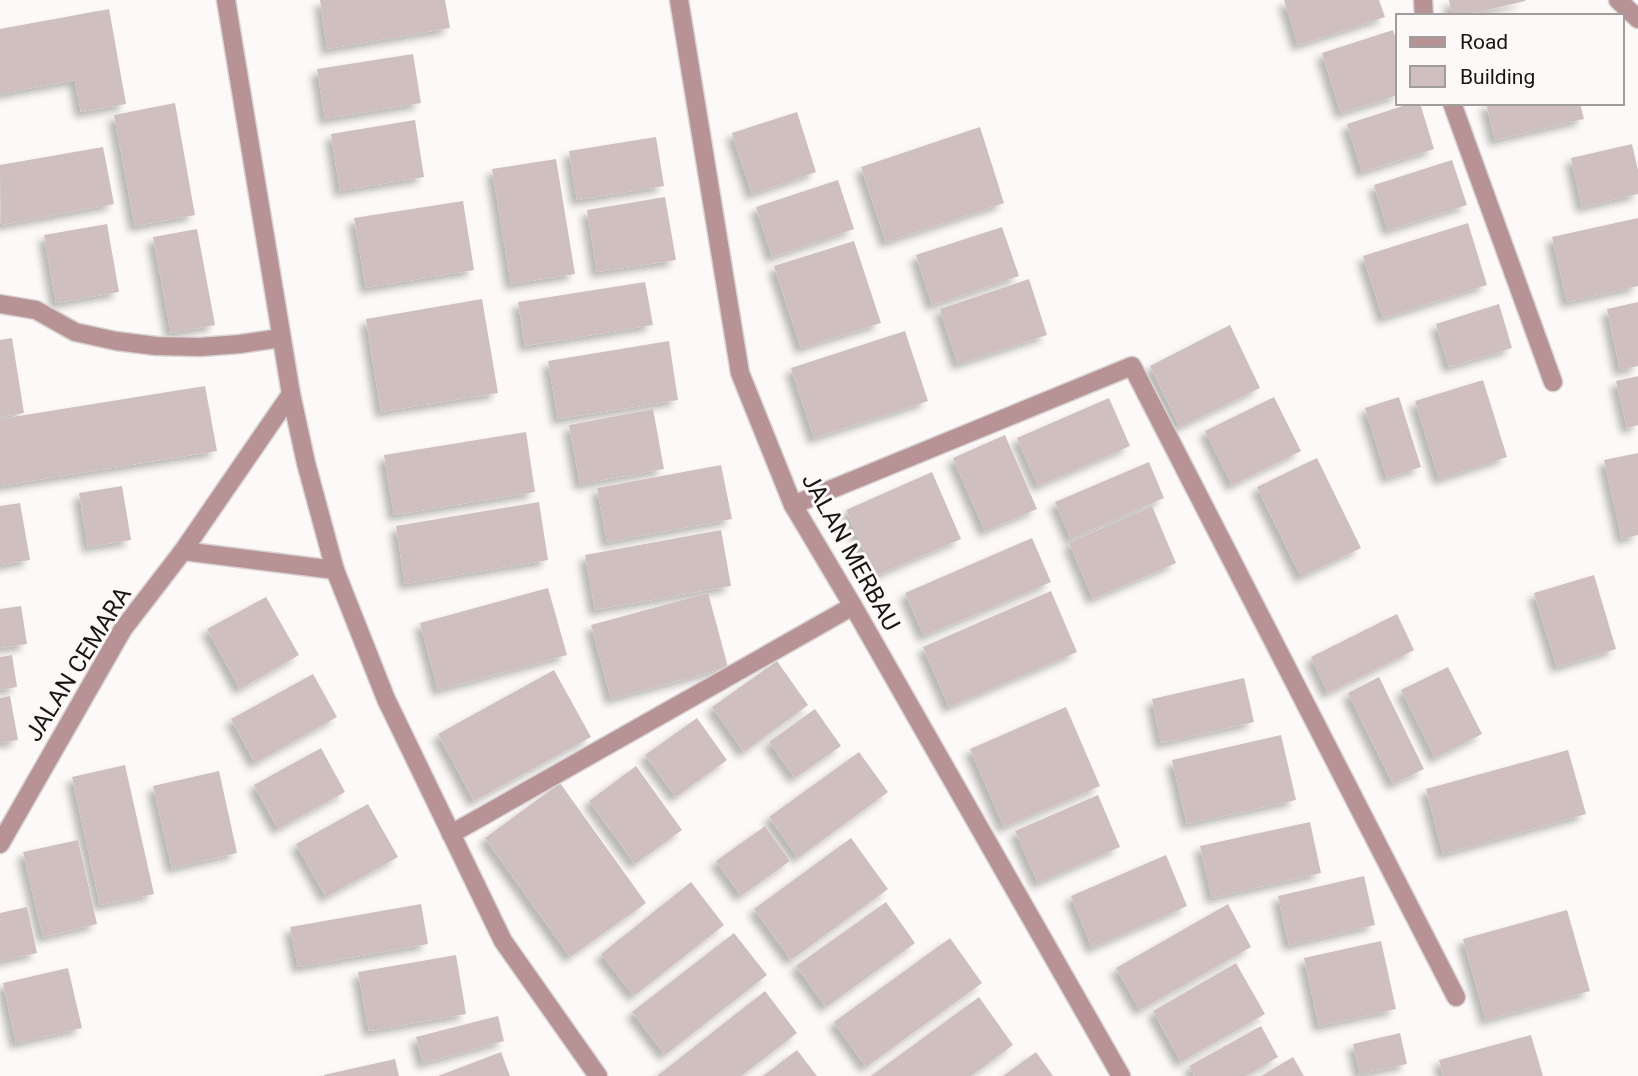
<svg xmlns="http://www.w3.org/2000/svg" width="1638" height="1076" font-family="Roboto,sans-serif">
<defs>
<filter id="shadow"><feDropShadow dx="-6" dy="6" stdDeviation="3.5" flood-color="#0004"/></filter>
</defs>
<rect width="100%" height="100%" fill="#fdf9f9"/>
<g fill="#d0bfbf" filter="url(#shadow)">
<polygon points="320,0 445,0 450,28 327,49"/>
<polygon points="1284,0 1379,0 1385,17 1298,45"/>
<polygon points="1449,0 1525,0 1525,1 1462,16 1452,16"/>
<polygon points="109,9 126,104 81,112 75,80 0,94 0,29"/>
<polygon points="1393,30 1398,46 1398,95 1341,113 1322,53"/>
<polygon points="413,54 421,103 325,119 317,69"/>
<polygon points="175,103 195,215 135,226 114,115"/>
<polygon points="1412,103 1420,103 1434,149 1362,172 1347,124"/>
<polygon points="1486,103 1580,103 1584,119 1495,140"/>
<polygon points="797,112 816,172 752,194 732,133"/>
<polygon points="415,120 424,177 340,191 331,134"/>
<polygon points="980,127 1004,203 886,242 861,167"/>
<polygon points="656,137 664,186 577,200 569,151"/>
<polygon points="1632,144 1638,170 1638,194 1582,207 1571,158"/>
<polygon points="103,147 114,204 1,225 0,165"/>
<polygon points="556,159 575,274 511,284 492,169"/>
<polygon points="1452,160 1467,205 1388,230 1374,185"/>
<polygon points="838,180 854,229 772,257 756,207"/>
<polygon points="665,197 676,260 597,272 587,210"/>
<polygon points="463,201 474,270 366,288 354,218"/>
<polygon points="1638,218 1638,286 1567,302 1552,237"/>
<polygon points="1468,223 1487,285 1383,318 1363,256"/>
<polygon points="107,224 119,292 56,303 44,235"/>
<polygon points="1002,227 1019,276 932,305 916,255"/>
<polygon points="197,229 215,325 171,333 153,237"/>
<polygon points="854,241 881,323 801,348 774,266"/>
<polygon points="1029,279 1047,335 958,364 940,309"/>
<polygon points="645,282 653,325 525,346 518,302"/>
<polygon points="482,299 498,393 381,412 366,319"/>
<polygon points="1638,302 1638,366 1620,370 1607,309"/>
<polygon points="1499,304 1512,348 1449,367 1436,324"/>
<polygon points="1230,325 1260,388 1180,427 1150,366"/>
<polygon points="905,331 928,401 814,438 791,368"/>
<polygon points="12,338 24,413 0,417 0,340"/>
<polygon points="669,341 678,400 558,419 548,361"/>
<polygon points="1638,376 1638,425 1627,428 1616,381"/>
<polygon points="1483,380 1507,457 1439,479 1415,401"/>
<polygon points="205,386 217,451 0,486 0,419"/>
<polygon points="1274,397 1301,451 1232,485 1205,431"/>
<polygon points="1399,397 1421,467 1387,478 1365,408"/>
<polygon points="1109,398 1130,446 1038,486 1017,438"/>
<polygon points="653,409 664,469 580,484 569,425"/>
<polygon points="526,432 535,492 394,515 384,455"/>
<polygon points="1005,435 1037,509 985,531 953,458"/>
<polygon points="1638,453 1638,535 1622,539 1604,460"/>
<polygon points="1317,458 1361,548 1301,577 1257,487"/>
<polygon points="1149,462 1164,498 1071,539 1055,502"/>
<polygon points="721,465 732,519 607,542 597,488"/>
<polygon points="932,472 961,539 875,576 846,510"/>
<polygon points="122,486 131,540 88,547 79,493"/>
<polygon points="539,502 548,560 405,584 396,526"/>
<polygon points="20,503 30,560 0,565 0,506"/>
<polygon points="1152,506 1176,563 1093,599 1069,543"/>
<polygon points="721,530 731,586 595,610 585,555"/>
<polygon points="1032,538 1051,582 924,636 905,593"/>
<polygon points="1594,575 1616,649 1557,667 1534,593"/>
<polygon points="548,588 567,655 438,690 420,623"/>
<polygon points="1051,591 1077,652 949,707 923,647"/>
<polygon points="708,593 728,667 611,699 591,625"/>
<polygon points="266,597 299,655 240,689 207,629"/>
<polygon points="21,606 27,644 0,648 0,609"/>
<polygon points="1397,614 1414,650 1328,693 1311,657"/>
<polygon points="12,655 17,687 0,690 0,657"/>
<polygon points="777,661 808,705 744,752 712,707"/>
<polygon points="1448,667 1482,734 1435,758 1401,690"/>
<polygon points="554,670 591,737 474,801 438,734"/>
<polygon points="313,674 337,717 255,763 231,719"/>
<polygon points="1379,677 1424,769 1393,784 1348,693"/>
<polygon points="1244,678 1254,722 1161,743 1152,699"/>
<polygon points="10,696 18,740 0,743 0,698"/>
<polygon points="1066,707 1100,786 1004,827 970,749"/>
<polygon points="815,709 841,746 795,778 769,742"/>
<polygon points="697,718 727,760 676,797 645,755"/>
<polygon points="1281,735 1296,800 1187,824 1172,760"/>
<polygon points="321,748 345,792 278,829 254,785"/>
<polygon points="1568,750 1586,814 1443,854 1426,789"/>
<polygon points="859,752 888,792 798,858 769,817"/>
<polygon points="125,765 154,894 100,905 72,777"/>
<polygon points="636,766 682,830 635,864 589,801"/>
<polygon points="219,771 237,853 172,868 153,786"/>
<polygon points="560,783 646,903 570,957 485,838"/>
<polygon points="1098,795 1120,847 1038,883 1015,831"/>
<polygon points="368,804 398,857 326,897 296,844"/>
<polygon points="1310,822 1321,873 1212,898 1200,846"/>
<polygon points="765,826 790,861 741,896 716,861"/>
<polygon points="851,838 888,889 791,960 754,909"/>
<polygon points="78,840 97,924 43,937 23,852"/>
<polygon points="1166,855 1187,906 1092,948 1071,896"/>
<polygon points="1364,876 1375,925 1289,945 1278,896"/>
<polygon points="691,882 724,925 634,996 601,954"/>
<polygon points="886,902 915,943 826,1007 796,966"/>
<polygon points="421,904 428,944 298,967 290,927"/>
<polygon points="1228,904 1251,947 1140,1010 1116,968"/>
<polygon points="27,907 37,953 0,961 0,913"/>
<polygon points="1567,910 1590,991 1486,1020 1463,939"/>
<polygon points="734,933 767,975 665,1055 632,1012"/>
<polygon points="950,938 982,983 866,1067 834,1022"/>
<polygon points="1381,941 1396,1009 1319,1026 1304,958"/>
<polygon points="456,955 466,1014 369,1031 358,972"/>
<polygon points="1236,963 1265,1014 1181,1062 1153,1011"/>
<polygon points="68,968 82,1028 16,1043 3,983"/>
<polygon points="765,991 797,1033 741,1076 657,1076"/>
<polygon points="979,997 1013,1045 971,1076 871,1076"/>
<polygon points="498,1016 504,1041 423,1063 416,1037"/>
<polygon points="1261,1026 1278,1057 1246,1076 1194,1076 1189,1066"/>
<polygon points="1400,1033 1407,1064 1360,1074 1353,1044"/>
<polygon points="1531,1035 1543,1076 1443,1076 1439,1060"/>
<polygon points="797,1050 817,1076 763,1076"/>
<polygon points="501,1052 510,1076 438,1076"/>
<polygon points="1036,1052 1053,1076 1003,1076"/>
<polygon points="1293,1057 1304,1076 1261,1076"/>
<polygon points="395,1059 399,1076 324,1076 324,1075"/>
</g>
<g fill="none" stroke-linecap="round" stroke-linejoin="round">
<g stroke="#d9d4d4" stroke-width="21">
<g id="minor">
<polyline points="226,0 291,394 306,463 335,570 386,699 503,941 598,1076"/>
<polyline points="679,0 740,373 793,505 853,606 1121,1076"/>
<polyline points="1423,0 1424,16"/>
<polyline points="1618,0 1638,19"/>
<polyline points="1452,103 1553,382"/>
<polyline points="0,304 36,310 75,332 116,341 156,346 200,347 240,344 281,338"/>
<polyline points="793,505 1132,366 1456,997"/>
<polyline points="183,551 335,570"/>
<polyline points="451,834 853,606"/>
<polyline points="0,844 123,629 183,551 291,394"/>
</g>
</g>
<use href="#minor" stroke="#b89395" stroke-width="18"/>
</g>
<g text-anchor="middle" stroke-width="6" stroke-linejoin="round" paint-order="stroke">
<g font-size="24" fill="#1a1414" stroke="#fdf9f9">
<text transform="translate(851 552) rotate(61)" y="8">JALAN MERBAU</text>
<text transform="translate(78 664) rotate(-58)" y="8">JALAN CEMARA</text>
</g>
</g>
<rect x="1396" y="14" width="228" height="91" fill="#fdf9f9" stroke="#a29d9d" stroke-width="2"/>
<rect x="1410" y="37" width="35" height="10" fill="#b89395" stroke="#a29d9d" stroke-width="2"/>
<text x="1460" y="49" font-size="21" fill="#1a1414">Road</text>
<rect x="1410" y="66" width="35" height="21" fill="#d0bfbf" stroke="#a29d9d" stroke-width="2"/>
<text x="1460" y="84" font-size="21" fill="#1a1414">Building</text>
</svg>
